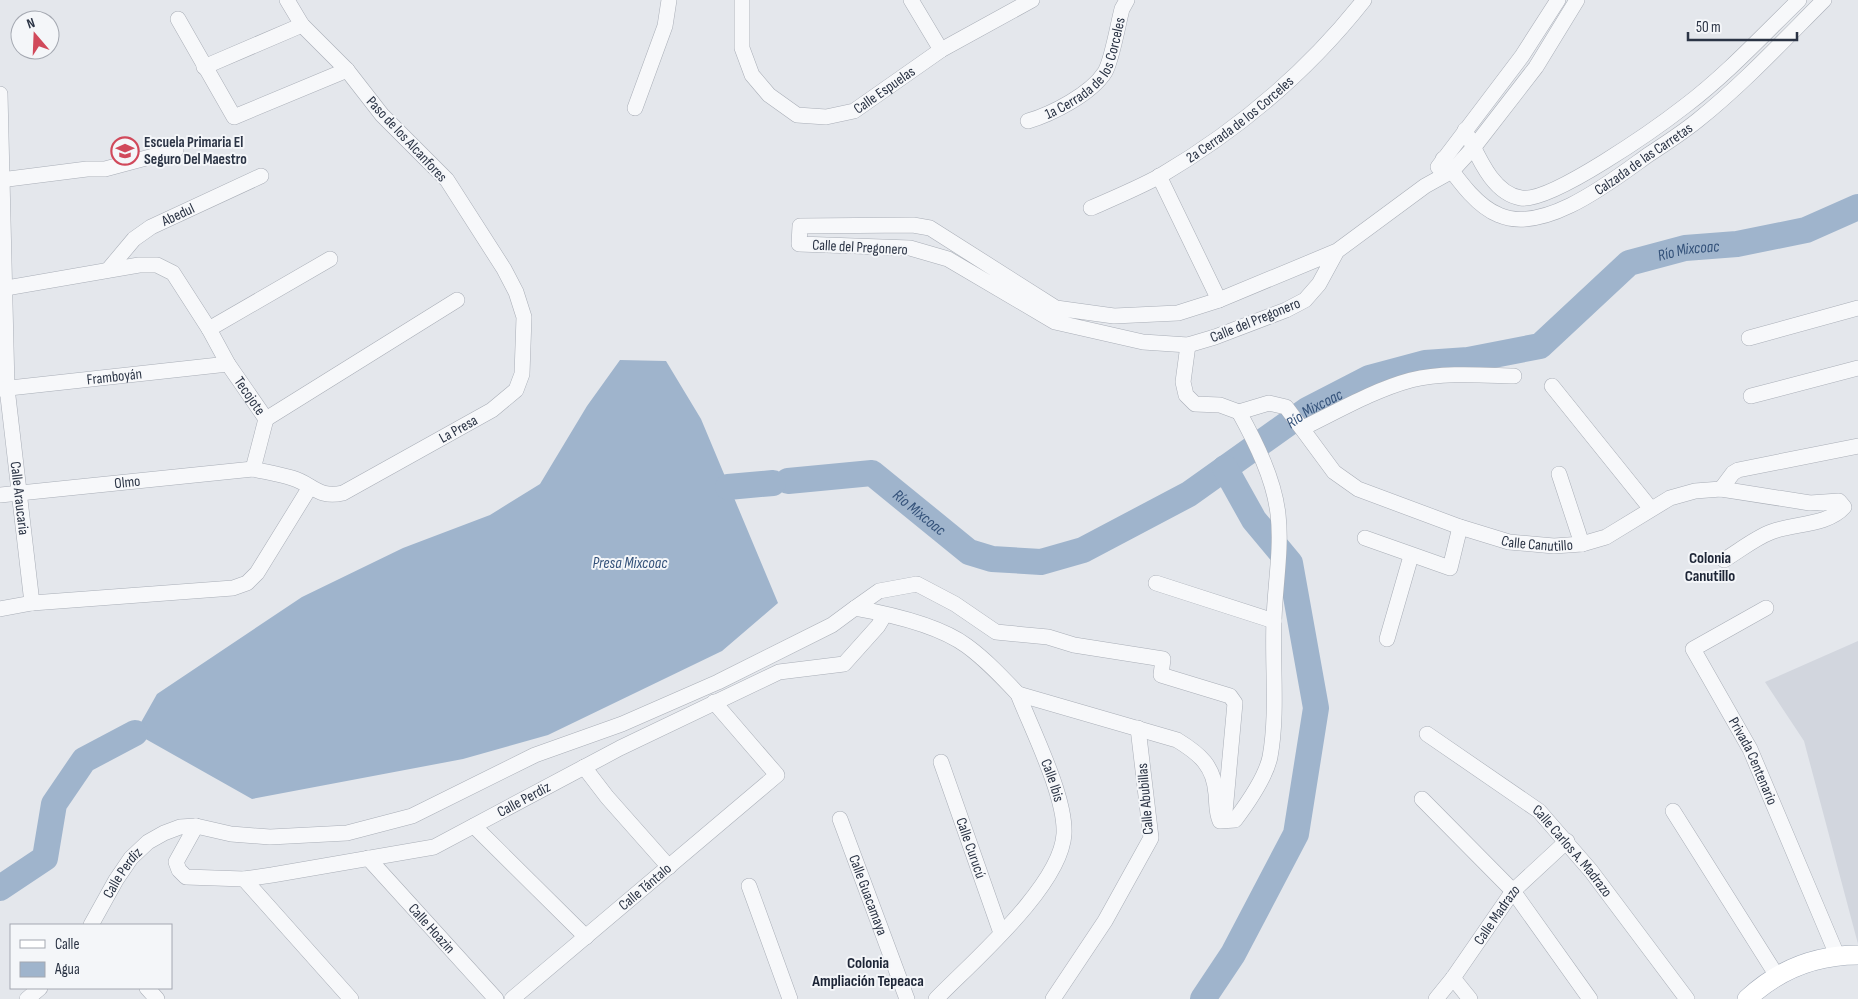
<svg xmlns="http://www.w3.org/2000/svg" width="1858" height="999" font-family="'Sofia Sans Condensed',sans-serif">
<rect width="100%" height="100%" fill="#e4e7ec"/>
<polygon fill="#d2d6de" points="1858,641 1858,944 1804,741 1765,682"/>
<polygon fill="#9fb4cc" points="620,360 666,361 701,419 778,603 722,651 548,735 463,759 252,799 135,733 157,694 302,597 403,548 490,515 540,484 587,406"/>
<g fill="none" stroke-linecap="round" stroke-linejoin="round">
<g stroke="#9fb4cc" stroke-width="26">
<path id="s1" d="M 788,481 L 872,473 L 969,552 L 992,559 L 1041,562 L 1083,550 L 1189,494 L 1307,410 L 1369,378 L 1425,363 L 1468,360 L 1540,346 L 1629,263 L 1685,248 L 1737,244 L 1806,230 L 1858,207"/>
<polyline points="728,487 773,483"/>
<polyline points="0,888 45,858 54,804 84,760 135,733"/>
<polyline points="1203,999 1233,954 1296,834 1316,708 1290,563 1254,520 1225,468"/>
</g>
<g stroke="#a9aeb7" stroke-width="16">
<g id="minor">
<path id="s2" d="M 742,0 L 742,48 L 752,75 L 769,95 L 797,115 L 826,117 L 854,111 L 941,50 L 1032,0"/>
<polyline points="911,0 941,50"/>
<polyline points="178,19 234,117 347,70"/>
<polyline points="204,67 302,25"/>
<path id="s3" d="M 0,94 L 7,388 L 32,603"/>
<polyline points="635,108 665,26 669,0"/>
<path id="s4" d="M 1028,121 C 1052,114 1091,94 1105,72 C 1112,60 1118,24 1122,9 L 1127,0"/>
<path d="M 1465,130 C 1477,153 1491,193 1521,198 C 1551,203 1658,127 1685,106 C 1726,75 1762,36 1799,0"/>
<path id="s5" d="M 1443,159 C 1457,178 1476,206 1499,215 C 1544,235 1613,180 1648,155 C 1665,144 1682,133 1698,120 C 1743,84 1783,41 1824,0"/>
<polyline points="1438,167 1522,56 1558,0"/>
<polyline points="1159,176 1219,300"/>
<polyline points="0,180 87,169 105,169 176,150"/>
<path id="s6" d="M 1091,208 C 1114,198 1138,188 1160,176 C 1238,130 1308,71 1364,0"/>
<polyline points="1337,251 1319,284 1305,300 1286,310 1215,337 1188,345 1143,342 1055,322 948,259 910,248 799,244 800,226 913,225 930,228 1056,308 1114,316 1178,313 1219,300 1337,251 1425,186 1452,171 1474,147 1536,67 1577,0"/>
<path id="s7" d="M 108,270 L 134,239 L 151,227 L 261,176"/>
<path id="s8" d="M 0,289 L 139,265 L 157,265 L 173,273 L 209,329 L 228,364 L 266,419 L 253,469"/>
<polyline points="209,329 330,259"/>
<polyline points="1749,338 1858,308"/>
<path id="s9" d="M 1188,345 L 1183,382 L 1186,395 L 1195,404 L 1220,405 L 1239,412 L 1269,403 L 1286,407 L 1334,472 L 1358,489 L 1460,527 L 1509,542 L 1554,546 L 1582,544 L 1606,537 L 1670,498 L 1695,491 L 1721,489 L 1810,503 L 1839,501 L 1844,507 C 1827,526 1794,523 1771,532 C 1755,538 1739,551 1724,560"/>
<polyline points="1552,386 1651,509"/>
<path id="s10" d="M 0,389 L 228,364"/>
<polyline points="1751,396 1858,368"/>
<polyline points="266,419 457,300"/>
<path d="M 1303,428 C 1338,411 1374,390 1411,380 C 1445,372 1480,375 1514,376"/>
<polyline points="1559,474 1582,544"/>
<polyline points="1721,489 1733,473 1738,470 1858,446"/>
<path id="s11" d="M 0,495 L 253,469 C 266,472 279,474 292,478 C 313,484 318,499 343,493 L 492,410 L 516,390 L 522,374 L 524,317 L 516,292 L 504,269 L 447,180 L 382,115 L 347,70 L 302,25 L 287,0"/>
<polyline points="1365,538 1450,568 1460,527"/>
<polyline points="1156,583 1274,621"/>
<polyline points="855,608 879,591 917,584 955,604 996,632 1048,637 1074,645 1163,659 1161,675 1230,696 1235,703 1225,812"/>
<path id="s12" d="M 1766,608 L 1693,649 L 1750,749 L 1837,955"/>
<polyline points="0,609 32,603 233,588 247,583 257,573 310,487"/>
<polyline points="1387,639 1411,556"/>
<path d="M 1018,694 L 1177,740 C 1200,754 1214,766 1216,794 C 1217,804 1216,812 1220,821 L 1235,820 C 1247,804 1266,776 1270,757 C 1278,713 1272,665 1274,620 C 1275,585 1282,549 1278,514 C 1274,479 1256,443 1239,412"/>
<path id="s13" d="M 1427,734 L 1539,811 L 1591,871 L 1687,999"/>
<path id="s14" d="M 941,762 L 1001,933"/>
<polyline points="584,767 607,797 669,867"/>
<polyline points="1422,799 1513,891 1590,999"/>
<polyline points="1673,811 1777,976"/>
<path id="s15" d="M 840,819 L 907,999"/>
<path id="s16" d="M 196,826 L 176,862 L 179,870 L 186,877 L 244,879 L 272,875 L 434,847 L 620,748 L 779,672 L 844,664 L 878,626 L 884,616"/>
<polyline points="474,826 586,937"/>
<path id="s17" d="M 368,858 L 496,999"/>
<polyline points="244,879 351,999"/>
<polyline points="749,886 790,999"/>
<path id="s18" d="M 91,925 L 116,880 L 131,858 L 148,842 L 164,833 L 180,827 L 196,826 L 231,834 L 270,837 L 347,833 L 412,816 L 535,755 L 622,724 L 718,682 L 832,625 L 855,608 C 889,614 940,626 967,646 C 986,660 1002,677 1018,694 C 1032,730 1066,797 1064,834 C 1061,886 972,962 936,999"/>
<polyline points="1453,978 1470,999"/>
<polyline points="147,988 157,999"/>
<polyline points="27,999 40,988"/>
<path id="s19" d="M 512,999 L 777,775 L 714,702"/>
<polyline points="1053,999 1105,921 1151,838 1138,728"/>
<path id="s20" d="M 1436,999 L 1453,978 L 1513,891 L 1567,841"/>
</g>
</g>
<g stroke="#a3abb8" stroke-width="20">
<path id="major" d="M 1747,999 C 1778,970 1815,955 1858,955"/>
</g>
<use href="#minor" stroke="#f7f8fa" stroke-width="15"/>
<use href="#major" stroke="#fff" stroke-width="19"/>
</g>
<defs>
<g id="school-ring" transform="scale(1.4375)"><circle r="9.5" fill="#f4f6f9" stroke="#d1495b" stroke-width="1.5"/><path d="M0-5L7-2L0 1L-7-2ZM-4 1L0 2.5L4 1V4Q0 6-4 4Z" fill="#d1495b"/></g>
</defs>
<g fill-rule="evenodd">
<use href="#school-ring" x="125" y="151"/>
</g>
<g text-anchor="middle" stroke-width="4" stroke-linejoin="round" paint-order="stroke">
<g font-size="15" fill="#2b3445" stroke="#f4f6f9">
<text dy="5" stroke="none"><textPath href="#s4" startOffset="84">1a Cerrada de los Corceles</textPath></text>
<text dy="5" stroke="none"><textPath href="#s2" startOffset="232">Calle Espuelas</textPath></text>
<text dy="5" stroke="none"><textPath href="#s6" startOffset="174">2a Cerrada de los Corceles</textPath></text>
<text transform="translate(407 139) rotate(47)" y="5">Paso de los Alcanfores</text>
<text dy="5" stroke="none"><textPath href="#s5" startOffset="241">Calzada de las Carretas</textPath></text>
<text dy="5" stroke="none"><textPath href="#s7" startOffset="91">Abedul</textPath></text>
<text transform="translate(860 247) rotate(3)" y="5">Calle del Pregonero</text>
<text transform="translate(1255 320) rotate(-22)" y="5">Calle del Pregonero</text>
<text dy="5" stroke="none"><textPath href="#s10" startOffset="115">Framboyán</textPath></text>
<text dy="5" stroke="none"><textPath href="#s8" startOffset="322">Tecojote</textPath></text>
<text dy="5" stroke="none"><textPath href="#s11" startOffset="481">La Presa</textPath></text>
<text dy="5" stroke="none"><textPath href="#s11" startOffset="128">Olmo</textPath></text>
<text dy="5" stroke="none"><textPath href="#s3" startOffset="405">Calle Araucaria</textPath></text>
<text dy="5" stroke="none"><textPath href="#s9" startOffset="456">Calle Canutillo</textPath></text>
<text dy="5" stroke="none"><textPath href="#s12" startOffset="211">Privada Centenario</textPath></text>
<text dy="5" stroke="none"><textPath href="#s18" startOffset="1145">Calle Ibis</textPath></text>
<text dy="5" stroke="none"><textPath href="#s16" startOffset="412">Calle Perdiz</textPath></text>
<text transform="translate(1145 799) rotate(-95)" y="5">Calle Abubillas</text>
<text dy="5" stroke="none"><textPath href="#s14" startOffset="91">Calle Curucú</textPath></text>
<text dy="5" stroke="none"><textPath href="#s13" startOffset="188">Calle Carlos A. Madrazo</textPath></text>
<text dy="5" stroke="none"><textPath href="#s18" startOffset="61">Calle Perdiz</textPath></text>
<text dy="5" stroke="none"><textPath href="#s19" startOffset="174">Calle Tántalo</textPath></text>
<text dy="5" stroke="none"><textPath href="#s15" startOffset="81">Calle Guacamaya</textPath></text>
<text dy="5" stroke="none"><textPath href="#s20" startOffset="104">Calle Madrazo</textPath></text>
<text dy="5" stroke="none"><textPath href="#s17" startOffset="95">Calle Hoazin</textPath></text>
</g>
<g font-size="15" font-weight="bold" fill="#2b3445" stroke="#f4f6f9" text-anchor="start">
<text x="144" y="147">Escuela Primaria El<tspan x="144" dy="17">Seguro Del Maestro</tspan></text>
</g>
<g font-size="16" font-style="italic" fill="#34527a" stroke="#f4f6f9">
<text dy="6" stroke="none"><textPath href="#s1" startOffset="1018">Río Mixcoac</textPath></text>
<text dy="6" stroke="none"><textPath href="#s1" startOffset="598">Río Mixcoac</textPath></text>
<text dy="6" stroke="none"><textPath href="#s1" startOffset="146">Río Mixcoac</textPath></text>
<text x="630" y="568">Presa Mixcoac</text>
</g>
<g font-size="16" font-weight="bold" fill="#1d2536" stroke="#f4f6f9">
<text x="1710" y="563">Colonia<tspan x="1710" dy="18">Canutillo</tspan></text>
<text x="868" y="968">Colonia<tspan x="868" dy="18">Ampliación Tepeaca</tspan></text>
</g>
</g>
<rect x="10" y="924" width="162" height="65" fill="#f4f6f9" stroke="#a4a8b1"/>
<rect x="20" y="940" width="25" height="8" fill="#ffffff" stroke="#a4a8b1"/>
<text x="55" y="949" font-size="15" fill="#2b3445">Calle</text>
<rect x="20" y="962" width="25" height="15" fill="#9fb4cc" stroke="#a4a8b1"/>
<text x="55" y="974" font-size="15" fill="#2b3445">Agua</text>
<g transform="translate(35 35) rotate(341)"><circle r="24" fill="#f4f6f9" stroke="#a4a8b1"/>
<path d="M0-4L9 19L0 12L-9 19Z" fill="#d1495b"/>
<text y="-8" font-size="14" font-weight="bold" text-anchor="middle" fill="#2b3445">N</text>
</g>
<path d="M1688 32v8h109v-8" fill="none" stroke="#2b3445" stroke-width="2.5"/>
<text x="1696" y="32" font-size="15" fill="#2b3445" stroke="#f4f6f9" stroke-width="4" paint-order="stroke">50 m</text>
</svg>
